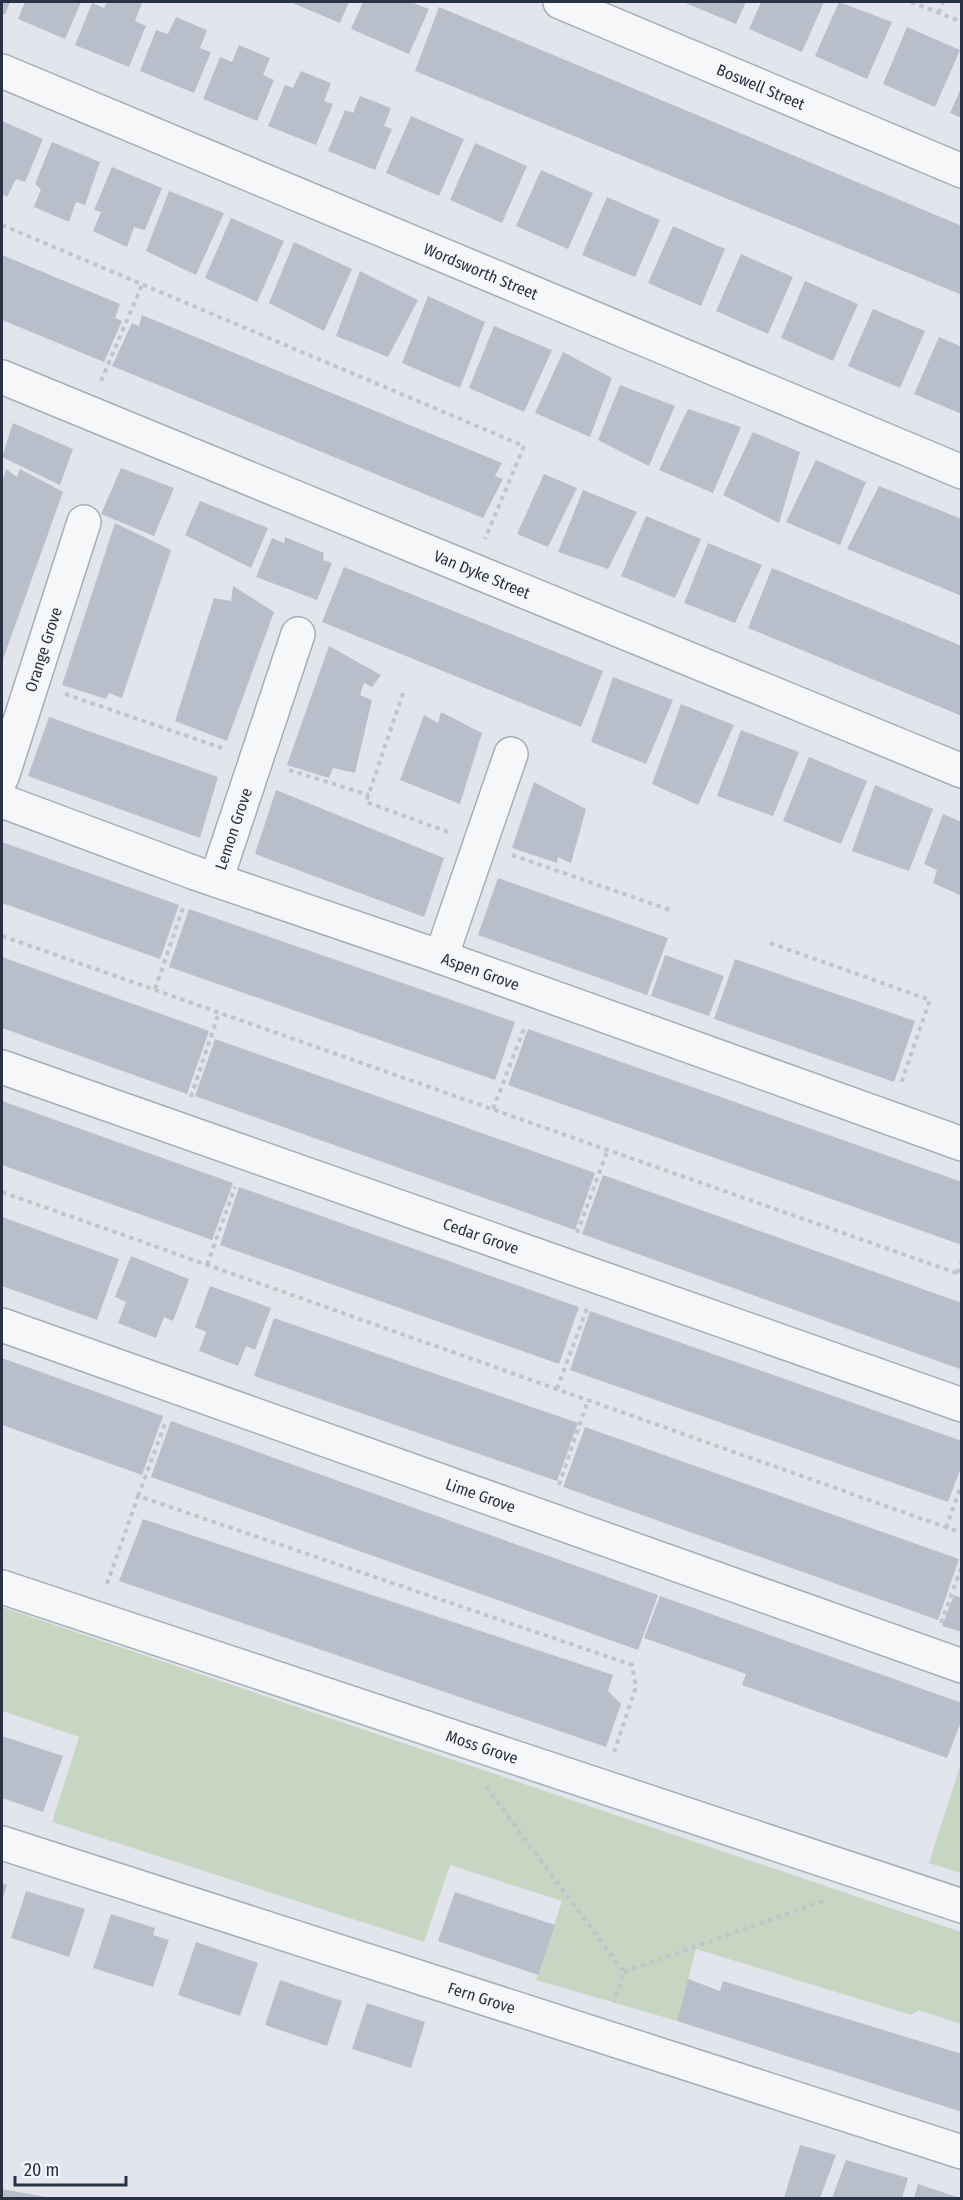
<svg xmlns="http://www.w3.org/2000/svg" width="963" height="2200" font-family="'Fira Sans Condensed',sans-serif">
<rect width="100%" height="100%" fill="#e2e6ec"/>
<g fill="#c7d6c3">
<polygon points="2,1607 961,1932 961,2024 919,2010 911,2015 696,1949 677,2021 536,1980 562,1901 450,1865 424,1942 52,1822 79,1737 2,1711"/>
<polygon points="961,1763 961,1873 929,1863"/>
</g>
<g fill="#b9bfca">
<polygon points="2,2 10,2 5,15 2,13"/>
<polygon points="25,2 81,2 65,39 18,19"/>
<polygon points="107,2 142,3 135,21 146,26 129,67 75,45 92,3 104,8"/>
<polygon points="290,2 349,2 340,23"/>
<polygon points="363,2 411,2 429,9 409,54 351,29"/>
<polygon points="683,2 746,2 736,24"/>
<polygon points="761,2 824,2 802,52 749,29"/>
<polygon points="839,2 892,22 867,79 815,56"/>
<polygon points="439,7 962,226 962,295 415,71"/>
<polygon points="176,17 207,30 200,48 211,52 194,93 140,71 156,30 168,34"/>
<polygon points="907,27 960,50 935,107 883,84"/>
<polygon points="239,45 270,58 263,75 274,80 257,121 203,99 220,57 232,62"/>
<polygon points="301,71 331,83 324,101 333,104 316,145 268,126 285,85 293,88"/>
<polygon points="962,86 962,118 950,113"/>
<polygon points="360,96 391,108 384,126 392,129 375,170 328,151 345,110 353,113"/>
<polygon points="411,116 464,139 439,196 386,173"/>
<polygon points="2,121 43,139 25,182 16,179 7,197 2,194"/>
<polygon points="52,142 100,162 85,205 76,202 69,222 34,207 41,189 35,184"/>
<polygon points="475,143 527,166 502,223 450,200"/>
<polygon points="112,167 162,188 145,230 134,227 127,247 93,231 101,212 94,210"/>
<polygon points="541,170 593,193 568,249 516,226"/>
<polygon points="169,191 224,213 196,275 146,251"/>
<polygon points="607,197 660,220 635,277 582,255"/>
<polygon points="231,218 284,241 257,302 205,278"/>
<polygon points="673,226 725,249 701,306 648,283"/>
<polygon points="294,242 352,269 324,331 269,303"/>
<polygon points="741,254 793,277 768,334 716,311"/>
<polygon points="2,255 120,304 115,318 122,321 104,362 2,320"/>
<polygon points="360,271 418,300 388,357 336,336"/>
<polygon points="805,281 858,304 833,361 781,338"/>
<polygon points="428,296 485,322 460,388 402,363"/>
<polygon points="873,309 925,331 900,388 848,366"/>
<polygon points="142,315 502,463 495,476 503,479 483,518 112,366 132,323 139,326"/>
<polygon points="494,326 552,350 524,412 469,388"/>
<polygon points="939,337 962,347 962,414 914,394"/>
<polygon points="563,352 612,378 590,437 535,413"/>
<polygon points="620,385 675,406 649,466 598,440"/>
<polygon points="688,409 741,427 713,493 659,470"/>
<polygon points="13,423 73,449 60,485 2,457"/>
<polygon points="753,432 800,452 779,523 723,495"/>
<polygon points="816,460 866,482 840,545 786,522"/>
<polygon points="121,468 174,488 154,536 101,514"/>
<polygon points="6,469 17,477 20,469 63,492 2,662 2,483"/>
<polygon points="544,474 577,488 548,547 517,534"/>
<polygon points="879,486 962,519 962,596 847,549"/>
<polygon points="583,490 637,512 608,569 558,552"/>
<polygon points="200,501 268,528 251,568 185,535"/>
<polygon points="646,516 701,539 675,598 621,576"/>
<polygon points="115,523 171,550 122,698 109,693 106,699 62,685"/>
<polygon points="285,537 324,553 323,560 332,563 317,600 256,577 272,538 284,543"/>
<polygon points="708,543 762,565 735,623 684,603"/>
<polygon points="344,567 603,671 581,727 322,622"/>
<polygon points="772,568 962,646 962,716 748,628"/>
<polygon points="233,586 274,612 227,741 175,721 214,598 231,601"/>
<polygon points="329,646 381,675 372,687 364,683 360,695 372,700 355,773 333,768 329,778 287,765"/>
<polygon points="613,677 673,700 646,764 591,742"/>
<polygon points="681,704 734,725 698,805 652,784"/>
<polygon points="441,712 482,733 460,804 400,780 424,715 438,723"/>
<polygon points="49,717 218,777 200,838 28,776"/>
<polygon points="741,730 799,752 773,816 717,796"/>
<polygon points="809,757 867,781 841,844 783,821"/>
<polygon points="534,782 586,809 571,863 558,857 557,863 512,848"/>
<polygon points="875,785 933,809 909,871 852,851"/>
<polygon points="276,790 444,858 424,917 255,854"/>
<polygon points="943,814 962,822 962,896 933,883 937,870 924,864"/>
<polygon points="2,842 179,905 160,959 2,903"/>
<polygon points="498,878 668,938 647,995 478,935"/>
<polygon points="189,909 515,1022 495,1080 169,967"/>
<polygon points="665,955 724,976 709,1016 651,996"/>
<polygon points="2,957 209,1031 187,1094 2,1028"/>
<polygon points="735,959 915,1021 894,1082 714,1019"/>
<polygon points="528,1029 962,1182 962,1245 508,1085"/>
<polygon points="215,1039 595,1173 575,1230 195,1096"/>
<polygon points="2,1101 233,1183 212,1240 2,1165"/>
<polygon points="603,1175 962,1303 960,1369 582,1234"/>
<polygon points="239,1187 579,1307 559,1364 220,1245"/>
<polygon points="2,1217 119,1259 97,1320 2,1286"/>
<polygon points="131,1256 189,1279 173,1321 164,1317 156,1338 118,1323 126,1302 115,1297"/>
<polygon points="210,1286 271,1308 255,1350 246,1346 238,1366 199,1351 206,1332 195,1327"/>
<polygon points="590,1311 962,1441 962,1465 948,1502 570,1370"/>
<polygon points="274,1318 578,1423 557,1481 254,1376"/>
<polygon points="2,1358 163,1416 142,1475 2,1425"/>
<polygon points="171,1421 658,1595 638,1650 151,1477"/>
<polygon points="585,1427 959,1559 938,1620 563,1487"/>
<polygon points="143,1519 613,1675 608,1691 621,1704 606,1747 119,1581"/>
<polygon points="954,1595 962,1598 962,1632 942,1626"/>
<polygon points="660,1596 962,1703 962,1719 947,1758 742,1685 746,1674 644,1638"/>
<polygon points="2,1736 63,1756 43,1812 2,1798"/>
<polygon points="2,1883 7,1885 2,1900"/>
<polygon points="26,1891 85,1909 69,1957 11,1938"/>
<polygon points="455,1892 555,1925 538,1975 438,1941"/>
<polygon points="111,1914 155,1928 153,1935 169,1940 153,1987 93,1968"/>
<polygon points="196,1942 258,1963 240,2016 178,1995"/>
<polygon points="688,1979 720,1991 723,1981 962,2054 962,2112 677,2021"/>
<polygon points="280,1980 342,2001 327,2046 265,2025"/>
<polygon points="367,2003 425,2022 411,2068 352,2049"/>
<polygon points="800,2145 836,2155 820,2198 784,2198"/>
<polygon points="846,2160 908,2178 902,2198 832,2198"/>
<polygon points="918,2184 960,2198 914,2198"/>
<polygon points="2,2189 46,2197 45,2198 2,2198"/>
</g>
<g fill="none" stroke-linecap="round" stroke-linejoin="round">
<g stroke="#a7acb7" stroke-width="36">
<g id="street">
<path id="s1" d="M 560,2 L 962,171"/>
<path id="s2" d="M 2,71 L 962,472"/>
<path id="s3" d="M 2,377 L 962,771"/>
<path id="s4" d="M 2,777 L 84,522"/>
<path id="s5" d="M 2,801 L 195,873 L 441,957 L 962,1144"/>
<path id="s6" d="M 216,880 L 298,634"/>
<polyline points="441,957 511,754"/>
<path id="s7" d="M 2,1067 L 962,1405"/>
<path id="s8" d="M 2,1325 L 962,1666"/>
<path id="s9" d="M 2,1587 L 962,1906"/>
<path id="s10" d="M 2,1843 L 962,2152"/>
</g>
</g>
<g stroke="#c1c4ca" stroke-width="4" stroke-dasharray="4.5 4.5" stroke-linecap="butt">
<polyline points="911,2 962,22"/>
<polyline points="939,13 943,2"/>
<polyline points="2,225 524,446 485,539"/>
<polyline points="101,381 142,285"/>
<polyline points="403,693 366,802 448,832"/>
<polyline points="65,694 222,748"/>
<polyline points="289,770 369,795"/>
<polyline points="512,855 670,910"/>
<polyline points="2,936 962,1275"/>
<polyline points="770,943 930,1000 900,1086"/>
<polyline points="155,989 184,905"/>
<polyline points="191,1097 219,1012"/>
<polyline points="493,1109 525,1026"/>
<polyline points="2,1192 962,1533"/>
<polyline points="577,1233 608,1149"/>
<polyline points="207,1265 235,1187"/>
<polyline points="957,1273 962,1262"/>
<polyline points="557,1389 587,1308"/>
<polyline points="559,1485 588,1400"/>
<polyline points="138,1496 166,1421"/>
<polyline points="946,1528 962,1483"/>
<polyline points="107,1584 138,1496 632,1665 636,1687 613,1755"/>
<polyline points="941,1623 962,1566"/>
<polyline points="486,1787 624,1972 614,2002"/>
<polyline points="624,1972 826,1900"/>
</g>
<use href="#street" stroke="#f6f7f9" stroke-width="33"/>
</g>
<g text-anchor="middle" stroke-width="4.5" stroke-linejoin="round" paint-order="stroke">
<g font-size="16" fill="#293245" stroke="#f3f5f9">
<text dy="6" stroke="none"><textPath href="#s1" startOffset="218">Boswell Street</textPath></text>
<text dy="6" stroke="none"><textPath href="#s2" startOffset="519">Wordsworth Street</textPath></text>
<text dy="6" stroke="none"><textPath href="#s3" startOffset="519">Van Dyke Street</textPath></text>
<text dy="6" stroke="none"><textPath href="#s4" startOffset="134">Orange Grove</textPath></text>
<text dy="6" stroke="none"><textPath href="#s6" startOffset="54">Lemon Grove</textPath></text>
<text dy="6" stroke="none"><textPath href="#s5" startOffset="508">Aspen Grove</textPath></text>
<text dy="6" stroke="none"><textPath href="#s7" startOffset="508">Cedar Grove</textPath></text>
<text dy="6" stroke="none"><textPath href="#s8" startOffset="508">Lime Grove</textPath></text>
<text dy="6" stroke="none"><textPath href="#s9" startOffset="506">Moss Grove</textPath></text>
<text dy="6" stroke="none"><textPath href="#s10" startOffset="504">Fern Grove</textPath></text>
</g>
</g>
<rect width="963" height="2200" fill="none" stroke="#293245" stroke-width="6"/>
<path d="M15 2176v9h111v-9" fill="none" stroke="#293245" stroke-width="3"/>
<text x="24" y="2176" font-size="18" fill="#293245" stroke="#f3f5f9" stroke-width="4.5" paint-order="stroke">20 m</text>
</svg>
